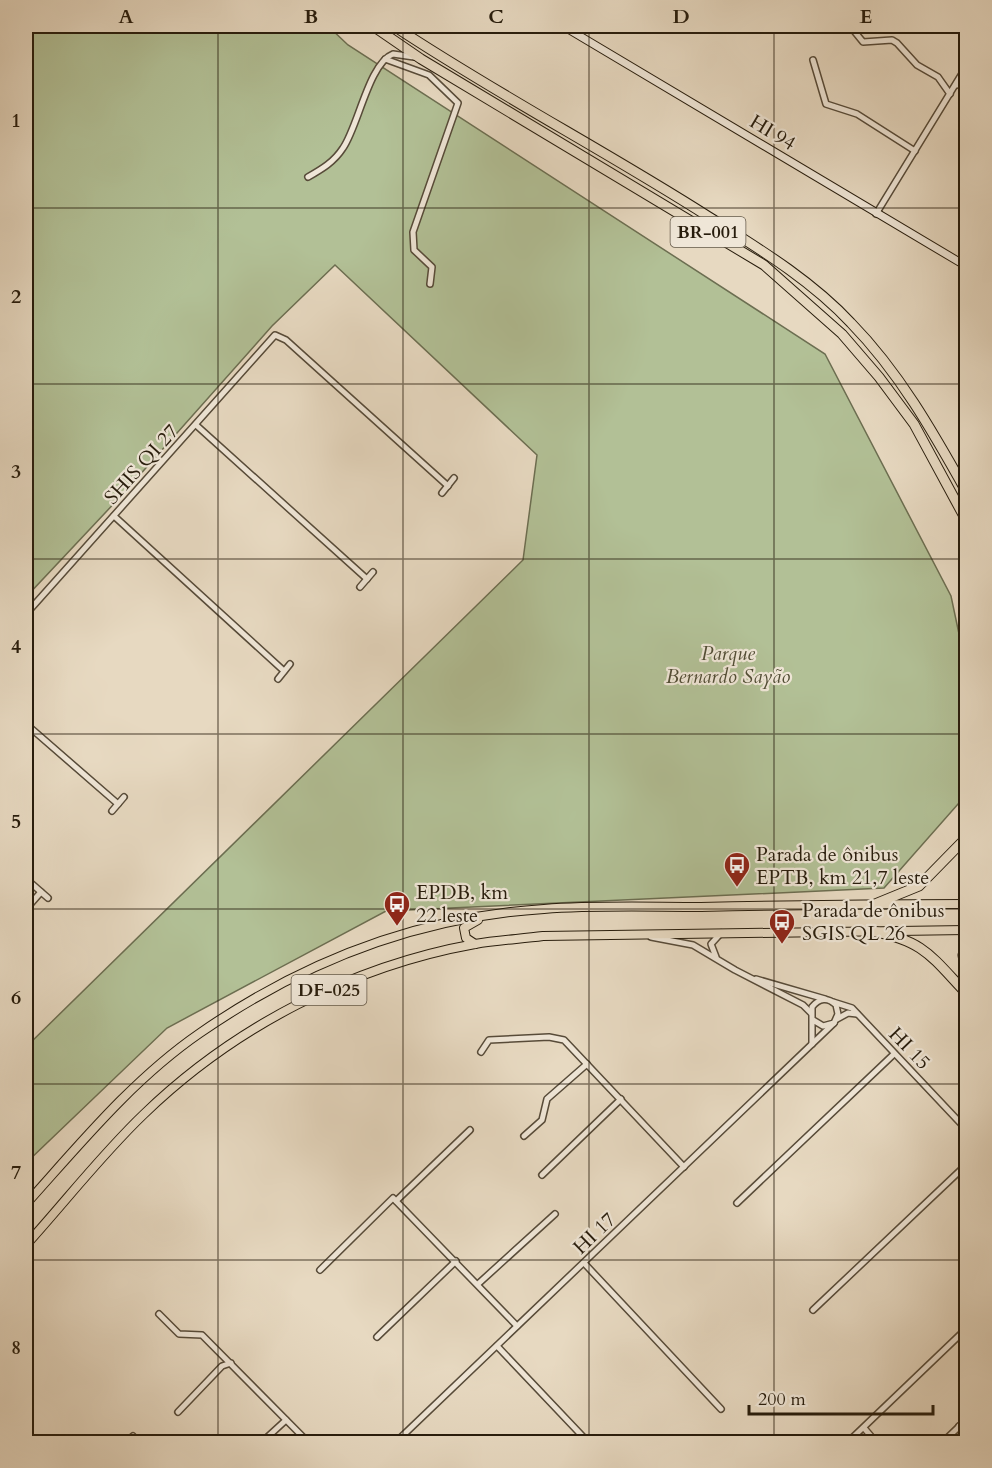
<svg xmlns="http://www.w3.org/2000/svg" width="992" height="1468" font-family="Cardo,serif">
<rect width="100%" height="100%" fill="#e7d9c1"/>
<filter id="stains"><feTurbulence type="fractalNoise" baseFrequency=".00333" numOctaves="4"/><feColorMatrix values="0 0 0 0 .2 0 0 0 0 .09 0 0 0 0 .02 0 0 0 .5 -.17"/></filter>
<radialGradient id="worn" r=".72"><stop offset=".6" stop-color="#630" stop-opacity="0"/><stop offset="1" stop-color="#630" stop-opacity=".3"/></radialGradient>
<polygon fill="#b2c096" stroke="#6c6e51" stroke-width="1.5" points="26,26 328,26 348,45 825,354 951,596 966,667 966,795 884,888 386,911 167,1028 26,1163 26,1047 523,560 537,455 335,265 272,326 121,496 26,597"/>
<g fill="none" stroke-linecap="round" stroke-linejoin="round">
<g stroke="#574b39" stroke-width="8">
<g id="street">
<polyline points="850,26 863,42 892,40 897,43 917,65 938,77 950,94"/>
<polyline points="385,59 429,75 458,103 413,232 414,250 432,267 430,284"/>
<polyline points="813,60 826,104 857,114 915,151"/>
<polyline points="956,85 966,84"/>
<path d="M 308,177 C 322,169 334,162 343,148 C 358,127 369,63 393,54 L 414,57"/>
<polyline points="876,214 966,67"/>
<polyline points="196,425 367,579"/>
<polyline points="442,493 454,478"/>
<polyline points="114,516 284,671"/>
<polyline points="360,587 373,572"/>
<polyline points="26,614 275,335 286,340 448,486"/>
<polyline points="278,679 290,664"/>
<polyline points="26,724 118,804"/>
<polyline points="112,811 124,797"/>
<polyline points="32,884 48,898"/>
<polyline points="26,909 41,892"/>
<polyline points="651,937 693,945 735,970 803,1005 811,1013"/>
<polyline points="716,957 711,944 721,933"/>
<polyline points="756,979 825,999"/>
<polyline points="833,1002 852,1008 966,1129"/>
<polyline points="837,1019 848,1013 857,1014"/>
<path d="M 812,1044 L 812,1007 C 819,998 828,997 836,1005 L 838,1014 L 834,1023 L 823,1026 L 813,1020"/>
<polyline points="481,1052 489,1040 549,1037 564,1040 684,1167"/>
<polyline points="524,1136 542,1120 547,1099 587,1064"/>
<polyline points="542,1175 621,1099"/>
<polyline points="396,1201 470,1130"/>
<polyline points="737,1203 894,1054"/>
<polyline points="584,1263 721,1409"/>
<polyline points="320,1270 393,1198 517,1326"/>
<polyline points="478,1284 555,1214"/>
<polyline points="813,1310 966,1165"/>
<polyline points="159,1314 179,1334 202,1335 308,1442"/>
<polyline points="377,1337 456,1261"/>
<polyline points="497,1346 588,1442"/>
<polyline points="178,1412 222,1366 231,1363"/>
<polyline points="959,1426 966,1434"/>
<polyline points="864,1428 876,1442"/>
<polyline points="126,1442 133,1436"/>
<polyline points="262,1442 286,1420"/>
<polyline points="396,1442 834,1023"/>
<polyline points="848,1442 966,1329"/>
<polyline points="943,1442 966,1420"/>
</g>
</g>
<g stroke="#271c0c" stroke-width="9">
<polyline id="secondary" points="563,26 966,266"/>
</g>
<g stroke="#271c0c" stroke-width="10">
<g id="primary">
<polyline points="475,944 466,938 464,928 478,920"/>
<path d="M 26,1204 C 80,1144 133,1079 200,1033 C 304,961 418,917 544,909 C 596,905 649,907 701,907 C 789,905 878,904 966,904"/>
<path d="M 26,1245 C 65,1202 102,1154 144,1114 C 234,1027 352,966 475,944 C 497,940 520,939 543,936 L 966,930"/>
</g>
</g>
<g stroke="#271c0c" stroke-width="11">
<g id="highway">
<polyline points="373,26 421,59 764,265 842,334 879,377 914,424 966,520"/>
<path d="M 394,26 C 496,94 606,151 709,217 C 758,248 811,280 851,323 C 899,372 933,432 966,491"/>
<polyline points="966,866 966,884"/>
<polyline points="875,904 919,886 966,838"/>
<path d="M 872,931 C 924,941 931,956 966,993"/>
<polyline points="966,945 963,955 966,973"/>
</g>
</g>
<use href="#street" stroke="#efe6d7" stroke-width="5"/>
<use href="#secondary" stroke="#efe6d7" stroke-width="7"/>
<use href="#primary" stroke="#e7d9c1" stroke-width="8"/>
<use href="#highway" stroke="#e7d9c1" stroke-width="9"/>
</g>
<path fill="none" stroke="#271c0c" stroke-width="1.5" stroke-opacity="0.55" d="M 218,26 L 218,1442M 403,26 L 403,1442M 589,26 L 589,1442M 774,26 L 774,1442M 26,208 L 966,208M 26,384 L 966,384M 26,559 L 966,559M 26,734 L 966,734M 26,909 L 966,909M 26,1084 L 966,1084M 26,1260 L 966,1260"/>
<defs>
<g id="bus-pin" transform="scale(1.35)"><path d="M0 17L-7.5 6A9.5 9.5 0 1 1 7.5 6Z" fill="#8f2418" stroke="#efe6d7"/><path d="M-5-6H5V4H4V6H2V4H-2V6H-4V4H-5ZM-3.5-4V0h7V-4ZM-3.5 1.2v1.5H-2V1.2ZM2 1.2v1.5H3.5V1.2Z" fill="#fff"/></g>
</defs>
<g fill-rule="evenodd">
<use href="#bus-pin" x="737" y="865"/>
<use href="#bus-pin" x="397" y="904"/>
<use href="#bus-pin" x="782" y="922"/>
</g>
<g text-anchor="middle" stroke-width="4.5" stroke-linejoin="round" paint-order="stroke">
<g fill="#efe6d7" stroke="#635949" stroke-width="1.5">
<rect x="670.5" y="217" width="75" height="30" rx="4.5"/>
<rect x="291.5" y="975" width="75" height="30" rx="4.5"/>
</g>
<g font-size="18" font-weight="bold" fill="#271c0c">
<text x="708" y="238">BR-001</text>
<text x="329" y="996">DF-025</text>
</g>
<g font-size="20" fill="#271c0c" stroke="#efe6d7">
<text transform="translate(773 132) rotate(31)" y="7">HI 94</text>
<text transform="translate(141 464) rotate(-48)" y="7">SHIS QI 27</text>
<text transform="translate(910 1048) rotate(46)" y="7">HI 15</text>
<text transform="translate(594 1233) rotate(-44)" y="7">HI 17</text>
</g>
<g font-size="20" font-style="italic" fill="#514d35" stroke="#efe6d7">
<text x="728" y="660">Parque<tspan x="728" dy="23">Bernardo Sayão</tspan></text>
</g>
<g font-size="20" fill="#271c0c" stroke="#efe6d7" text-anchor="start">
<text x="756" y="861">Parada de ônibus<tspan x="756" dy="23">EPTB, km 21,7 leste</tspan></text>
<text x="416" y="899">EPDB, km<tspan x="416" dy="23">22 leste</tspan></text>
<text x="802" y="917">Parada de ônibus<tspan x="802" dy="23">SGIS QL 26</tspan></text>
</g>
</g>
<rect width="992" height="1468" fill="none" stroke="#e7d9c1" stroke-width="66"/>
<path d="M749 1405v9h184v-9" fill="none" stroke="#271c0c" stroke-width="3"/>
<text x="758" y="1405" font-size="18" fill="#271c0c" stroke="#efe6d7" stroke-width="4.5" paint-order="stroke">200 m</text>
<rect x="33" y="33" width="926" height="1402" fill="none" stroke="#271c0c" stroke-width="2"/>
<g font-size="20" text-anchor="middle" font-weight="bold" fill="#271c0c">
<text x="126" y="23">A</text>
<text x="311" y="23">B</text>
<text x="496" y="23">C</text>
<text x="681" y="23">D</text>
<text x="866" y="23">E</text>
<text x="16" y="127">1</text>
<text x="16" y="303">2</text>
<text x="16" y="478">3</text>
<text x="16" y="653">4</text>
<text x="16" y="828">5</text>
<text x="16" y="1004">6</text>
<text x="16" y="1179">7</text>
<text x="16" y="1354">8</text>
</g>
<rect width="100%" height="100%" filter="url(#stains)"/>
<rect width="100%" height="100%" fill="url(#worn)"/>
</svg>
